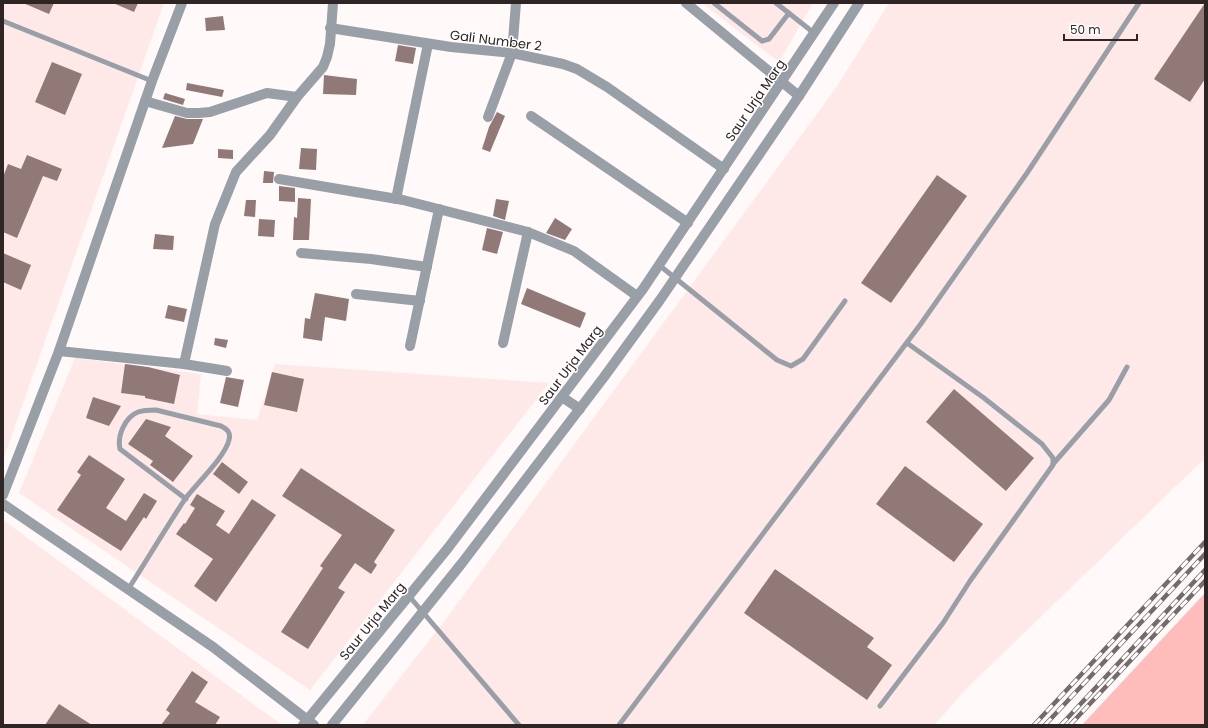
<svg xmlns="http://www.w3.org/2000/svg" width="1208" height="728" font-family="Poppins,sans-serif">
<rect width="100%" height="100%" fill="#fff9f9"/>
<g fill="#ffe9e8">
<polygon points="3,3 164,3 3,460"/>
<polygon points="702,3 813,3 779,62"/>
<polygon points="889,3 1205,3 1205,458 967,688 934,725 363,725 449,615 836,88"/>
<polygon points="75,358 201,374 197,414 257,420 275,364 549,383 310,690 19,493"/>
<polygon points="3,520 282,725 3,725"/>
</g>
<polygon fill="#febcbb" points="1205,593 1205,725 1082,725"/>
<g fill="#917978">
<polygon points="23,3 54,3 49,14"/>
<polygon points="113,3 138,3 134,12"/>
<polygon points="1205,3 1205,79 1190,102 1154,79"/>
<polygon points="223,16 225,30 206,31 205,18"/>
<polygon points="398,45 416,48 413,64 395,61"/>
<polygon points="52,62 82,74 65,115 35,102"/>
<polygon points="324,75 357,79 356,95 323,94"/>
<polygon points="187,83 224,90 222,97 186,90"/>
<polygon points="165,93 185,99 183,105 163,99"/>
<polygon points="497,112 505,116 490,152 482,149 489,127"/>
<polygon points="175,116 187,119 203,119 193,144 162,148"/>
<polygon points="301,148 317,149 316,170 299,169"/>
<polygon points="218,149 233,150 233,159 218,158"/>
<polygon points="27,155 62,169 57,181 43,176 17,238 3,232 3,177 8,164 21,169"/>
<polygon points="264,171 274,172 273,183 263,183"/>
<polygon points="937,175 967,196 891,303 861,283"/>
<polygon points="279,186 295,188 295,202 279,201"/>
<polygon points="298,198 311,199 309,240 293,240 294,217 297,218"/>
<polygon points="496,199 509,201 505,220 493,216"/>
<polygon points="246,200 256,200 255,217 244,216"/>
<polygon points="555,218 572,229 565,240 546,233"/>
<polygon points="259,219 275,220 274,237 258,236"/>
<polygon points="487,228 503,232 497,254 482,250"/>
<polygon points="155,234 174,236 173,250 153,249"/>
<polygon points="3,253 31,265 21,290 3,282"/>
<polygon points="527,288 586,313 580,328 521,304"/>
<polygon points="315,293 349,299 346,321 325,317 322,341 303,338 305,318 310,319"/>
<polygon points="168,305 187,309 184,322 165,318"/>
<polygon points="215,338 228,340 226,348 214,345"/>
<polygon points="125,364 148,367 180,375 174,404 145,398 145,396 121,393"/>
<polygon points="272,372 304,379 297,412 264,405"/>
<polygon points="226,377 244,380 238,407 220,403"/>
<polygon points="954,389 1034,458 1006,491 926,422"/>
<polygon points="93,397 121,406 109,426 86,418"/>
<polygon points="146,419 171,427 165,436 193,456 173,482 150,465 153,461 128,444"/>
<polygon points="89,455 125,479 106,508 126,521 144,493 157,501 146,519 144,517 121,551 57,510 81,475 77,472"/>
<polygon points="222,462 248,482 239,494 213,474"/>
<polygon points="905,466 983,524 954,562 876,504"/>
<polygon points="301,468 395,530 374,562 377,565 371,574 355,563 338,588 345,592 308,649 281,632 323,568 320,566 342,535 282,496"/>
<polygon points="197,494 225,511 216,525 229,534 252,499 276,515 216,602 194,586 213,559 176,534 184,523 185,524 195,508 190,505"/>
<polygon points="775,569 874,638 867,647 892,665 867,700 744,613"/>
<polygon points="192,671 208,682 195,702 220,717 215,725 161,725 170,713 166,710"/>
<polygon points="59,704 92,725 45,725"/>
</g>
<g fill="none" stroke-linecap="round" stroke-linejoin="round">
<g stroke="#989fa6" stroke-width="5">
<polyline points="714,3 762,41 769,39 789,13"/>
<polyline points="776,3 814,33"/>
<polyline points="3,21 152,81"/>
<polyline points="659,265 777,360 791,366 803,359 845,301"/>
<polyline points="1053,464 1109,400 1127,367"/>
<path d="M 129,588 C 148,558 166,528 185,499 C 196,484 225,457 229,440 C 231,432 227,429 221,426 L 156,410 C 150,410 144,410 138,412 C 125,417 117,436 120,449 L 186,499"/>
<polyline points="409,596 519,725"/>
<polyline points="880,706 943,623 970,581 1053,465 1053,458 1042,444 984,398 907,343"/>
<polyline points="619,725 920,325 1027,173 1139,3"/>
</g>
<g stroke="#989fa6" stroke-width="10">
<polyline points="686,3 799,96"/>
<polyline points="330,28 451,47 512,53 563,64 577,69 607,87 724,169"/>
<polyline points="145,101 187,113 199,113 210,112 267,93 297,97"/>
<polyline points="531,116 688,223"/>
<polyline points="488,117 512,53 516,3"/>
<polyline points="279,179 403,200 528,232 574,251 637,296"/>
<polyline points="396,199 428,44"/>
<polyline points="301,253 371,259 427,267"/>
<polyline points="356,294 420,301"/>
<polyline points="503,343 528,232"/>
<polyline points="410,346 439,209"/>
<polyline points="59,351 184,364 227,371"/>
<polyline points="184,364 215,224 236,172 270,135 297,97 323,67 327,57 330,44 333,3"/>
</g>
<g stroke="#989fa6" stroke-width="10">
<polyline points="562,397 580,409"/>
<polyline points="3,495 59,351 152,81 182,3"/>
<polyline points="3,504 213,647 314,725"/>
<polyline points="303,725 448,548 643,289 834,3"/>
<polyline points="332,725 462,563 604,377 660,300 799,96 859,3"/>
</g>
<g stroke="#746c6c" stroke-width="4.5">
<g id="rail">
<polyline points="1034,725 1205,542"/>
<polyline points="1045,725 1205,554"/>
<polyline points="1061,725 1205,570"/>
<polyline points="1070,725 1205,581"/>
</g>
</g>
<use href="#rail" stroke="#fff" stroke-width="3" stroke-dasharray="9" stroke-linecap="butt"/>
</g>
<g text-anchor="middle" stroke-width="3" stroke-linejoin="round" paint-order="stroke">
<g font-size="13" fill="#2f2525" stroke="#fff">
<text transform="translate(496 40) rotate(7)" y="5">Gali Number 2</text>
<text transform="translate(755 100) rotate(-56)" y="5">Saur Urja Marg</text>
<text transform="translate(570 365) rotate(-53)" y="5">Saur Urja Marg</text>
<text transform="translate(372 621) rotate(-51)" y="5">Saur Urja Marg</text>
</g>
</g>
<rect width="1208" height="728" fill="none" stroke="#2f2525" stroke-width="8"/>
<path d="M1064 34v6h73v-6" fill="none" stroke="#2f2525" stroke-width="2"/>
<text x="1070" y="34" font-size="12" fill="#2f2525" stroke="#ffffff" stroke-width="3" paint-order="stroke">50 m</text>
</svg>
